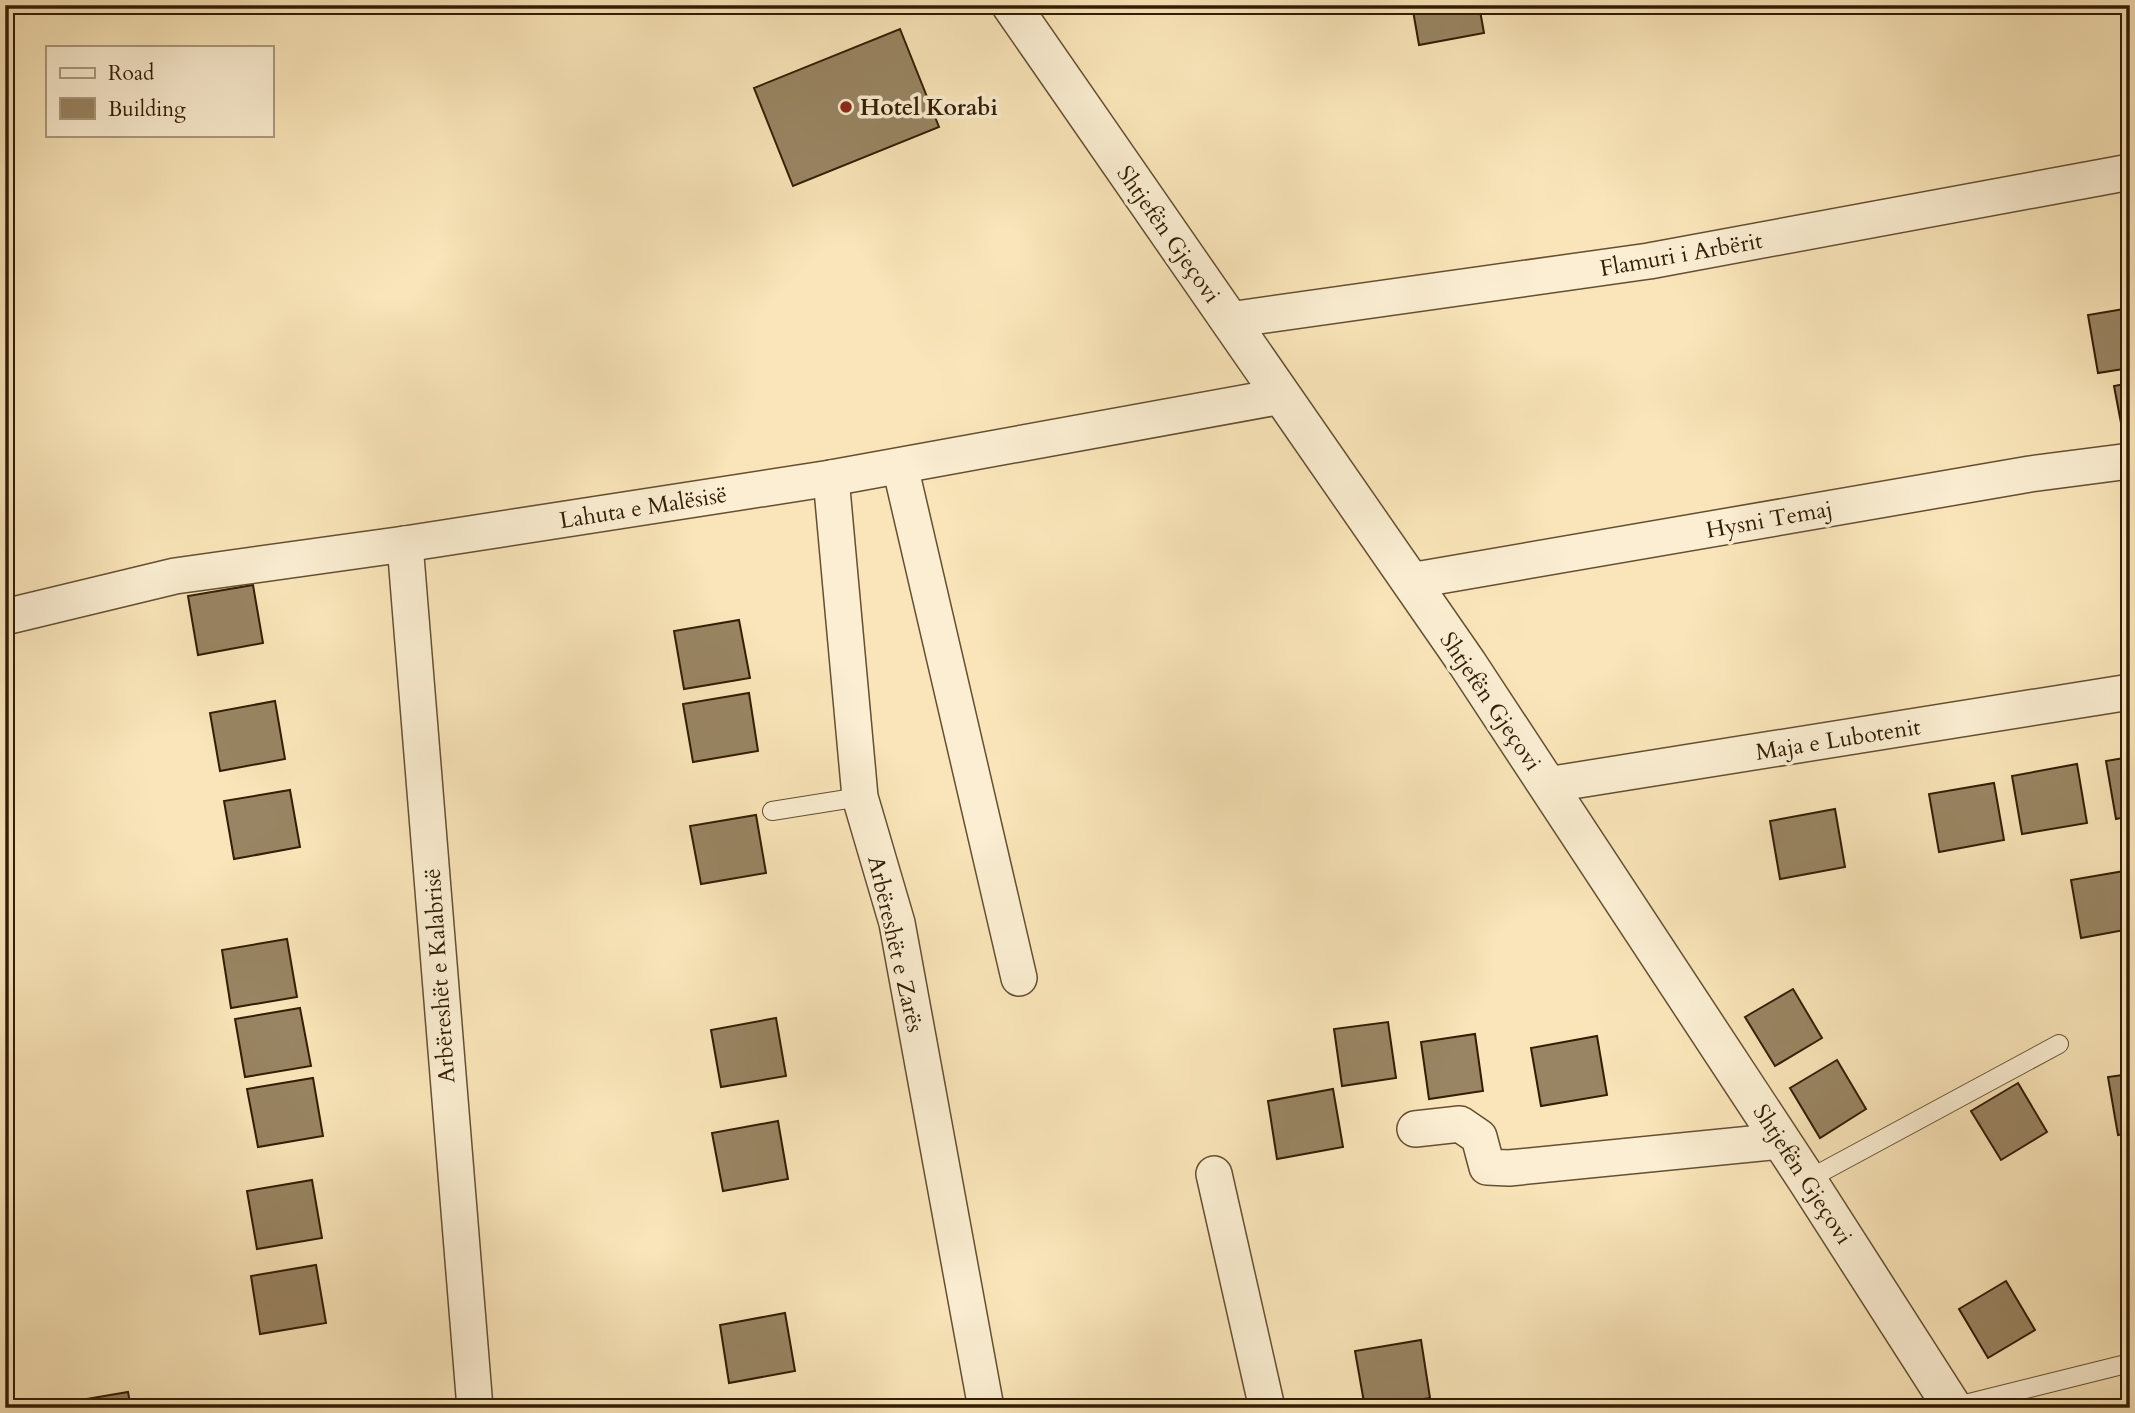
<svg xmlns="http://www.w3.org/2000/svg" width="2135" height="1413" font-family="Cardo,serif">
<rect width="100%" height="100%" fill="#f9e5b9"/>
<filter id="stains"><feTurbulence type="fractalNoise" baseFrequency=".00286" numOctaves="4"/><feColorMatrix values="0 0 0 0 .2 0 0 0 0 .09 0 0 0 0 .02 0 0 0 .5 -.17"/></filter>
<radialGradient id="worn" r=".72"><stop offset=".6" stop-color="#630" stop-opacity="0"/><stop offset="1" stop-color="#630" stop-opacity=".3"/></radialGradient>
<g fill="#998563" stroke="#321d05" stroke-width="2">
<polygon points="1412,5 1479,5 1484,33 1419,45"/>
<polygon points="900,29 939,127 793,186 754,88"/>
<polygon points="2130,308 2130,368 2098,373 2088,315"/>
<polygon points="2130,383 2130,443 2125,444 2114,386"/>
<polygon points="253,585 263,643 198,655 188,596"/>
<polygon points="739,620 750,678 684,689 674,631"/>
<polygon points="749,693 758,751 693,762 683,704"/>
<polygon points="275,701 285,759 220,771 210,713"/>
<polygon points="2130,757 2130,816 2116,819 2106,761"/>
<polygon points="2077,764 2087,823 2022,834 2012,776"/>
<polygon points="1994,783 2004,840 1939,852 1929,794"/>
<polygon points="290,790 300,847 234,859 224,801"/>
<polygon points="1835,809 1845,867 1780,879 1770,821"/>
<polygon points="756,815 766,873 701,884 690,826"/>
<polygon points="2130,870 2130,929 2081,938 2071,880"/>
<polygon points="287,939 297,997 231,1008 222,950"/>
<polygon points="1793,989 1822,1038 1775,1066 1745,1017"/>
<polygon points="300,1008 311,1066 245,1077 235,1019"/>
<polygon points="776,1018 786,1076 721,1087 711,1030"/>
<polygon points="1388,1022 1396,1078 1342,1086 1334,1029"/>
<polygon points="1475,1034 1483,1091 1429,1099 1421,1042"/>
<polygon points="1597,1036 1607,1095 1541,1106 1531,1048"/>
<polygon points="1837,1060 1866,1109 1820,1138 1790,1088"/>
<polygon points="2130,1074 2130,1133 2118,1135 2108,1077"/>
<polygon points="313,1078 323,1136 258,1147 247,1089"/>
<polygon points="2018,1083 2047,1132 2001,1160 1971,1111"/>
<polygon points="1333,1089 1343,1147 1277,1159 1268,1101"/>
<polygon points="778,1121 788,1179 723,1191 712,1133"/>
<polygon points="312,1180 322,1238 257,1249 247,1191"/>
<polygon points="316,1265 326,1323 260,1334 251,1276"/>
<polygon points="2006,1281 2035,1330 1988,1358 1959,1309"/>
<polygon points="785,1313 795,1371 729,1383 720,1325"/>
<polygon points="1421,1340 1430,1398 1365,1408 1355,1351"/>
<polygon points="128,1392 131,1408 63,1408 63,1403"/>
</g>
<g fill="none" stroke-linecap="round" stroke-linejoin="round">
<g stroke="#644f32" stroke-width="20">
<g id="service">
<polyline points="772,811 860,797"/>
<polyline points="1807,1180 2059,1044"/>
<polyline points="1953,1407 2130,1363"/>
</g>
</g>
<g stroke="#644f32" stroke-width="38">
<g id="minor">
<polyline points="1229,320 1649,261 2130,172"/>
<polyline points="900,466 1019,978"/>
<polyline points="831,478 860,797 897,923 986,1408"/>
<polyline points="405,544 475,1408"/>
<polyline points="1410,581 2030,474 2130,461"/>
<polyline points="5,617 175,576 405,544 831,478 1282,396"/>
<polyline points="1547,785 2130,692"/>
<polyline points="1415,1129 1460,1124 1479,1137 1487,1167 1509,1168 1782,1141"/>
<polyline points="1214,1174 1267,1408"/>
</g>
</g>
<g stroke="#644f32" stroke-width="41">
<polyline id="tertiary" points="1011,5 1467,663 1807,1180 1953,1408"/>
</g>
<use href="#service" stroke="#fbeed2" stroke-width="18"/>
<use href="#minor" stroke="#fbeed2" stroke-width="35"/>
<use href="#tertiary" stroke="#fbeed2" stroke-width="38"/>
</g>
<circle fill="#8f2418" stroke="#fbeed2" stroke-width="2.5" cx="846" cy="107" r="7"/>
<g text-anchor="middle" stroke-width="7" stroke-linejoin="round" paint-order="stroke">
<g font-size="23" font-weight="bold" fill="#321d05" stroke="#fbeed2" text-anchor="start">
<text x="860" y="115">Hotel Korabi</text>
</g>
<g font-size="23" fill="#321d05" stroke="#fbeed2">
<text transform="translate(1169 234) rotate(55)" y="8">Shtjefën Gjeçovi</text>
<text transform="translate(1681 254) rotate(-10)" y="8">Flamuri i Arbërit</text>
<text transform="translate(643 507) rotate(-9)" y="8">Lahuta e Malësisë</text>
<text transform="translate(1769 519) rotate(-10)" y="8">Hysni Temaj</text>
<text transform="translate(1491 701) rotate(56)" y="8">Shtjefën Gjeçovi</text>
<text transform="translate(1838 739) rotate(-9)" y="8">Maja e Lubotenit</text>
<text transform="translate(896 944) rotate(77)" y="8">Arbëreshët e Zarës</text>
<text transform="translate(439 976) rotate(-94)" y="8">Arbëreshët e Kalabrisë</text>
<text transform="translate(1803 1174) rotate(57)" y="8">Shtjefën Gjeçovi</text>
</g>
</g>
<rect width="2135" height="1413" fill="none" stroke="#f9e5b9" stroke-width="28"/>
<rect x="7" y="7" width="2121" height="1399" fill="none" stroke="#321d05" stroke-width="3.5"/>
<rect x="14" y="14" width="2107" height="1385" fill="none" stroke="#321d05" stroke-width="2"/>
<rect x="46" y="46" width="228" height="91" fill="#fbeed2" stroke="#ab9a80" stroke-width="2"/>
<rect x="60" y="68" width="35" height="10" fill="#fbeed2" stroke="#ab9a80" stroke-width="2"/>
<text x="108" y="80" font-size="21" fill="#321d05">Road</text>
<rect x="60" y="98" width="35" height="21" fill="#998563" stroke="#ab9a80" stroke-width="2"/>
<text x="108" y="116" font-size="21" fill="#321d05">Building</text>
<rect width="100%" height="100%" filter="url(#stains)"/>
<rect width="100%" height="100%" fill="url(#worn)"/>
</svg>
